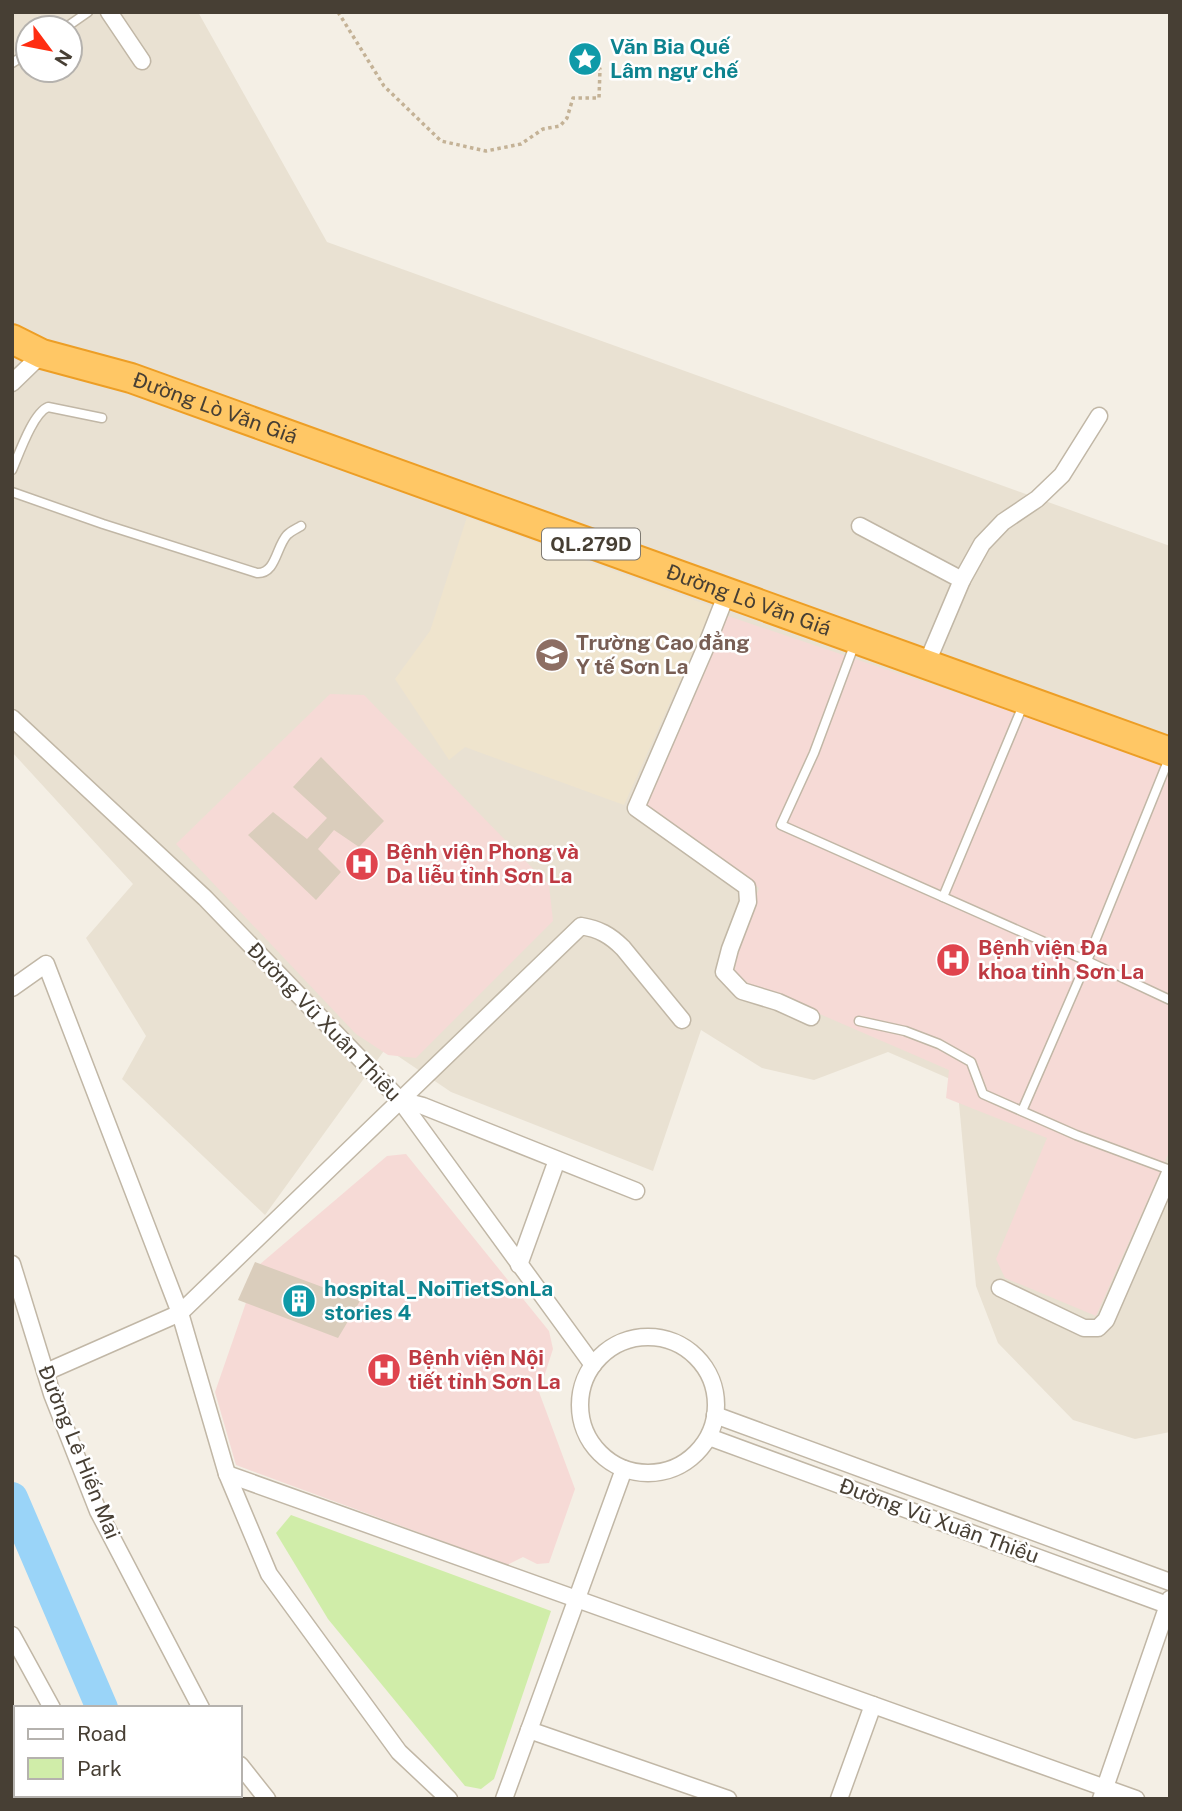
<svg xmlns="http://www.w3.org/2000/svg" width="1182" height="1811" font-family="'Public Sans',sans-serif">
<rect width="100%" height="100%" fill="#f4efe5"/>
<path fill="#e9e1d2" fill-rule="evenodd" d="M 12,12 L 198,12 L 327,242 L 1170,546 L 1170,1432 L 1135,1439 L 1073,1420 L 998,1343 L 976,1286 L 957,1082 L 888,1052 L 814,1080 L 762,1068 L 701,1030 L 653,1171 L 451,1092 L 386,1048 L 265,1215 L 122,1079 L 146,1036 L 86,938 L 133,884 L 12,752 ZM 28,28 L 70,28 L 70,70 L 28,70 Z"/>
<polygon fill="#efe4cd" points="467,517 713,607 624,805 465,747 449,760 395,679 430,631"/>
<g fill="#f6dad6">
<polygon points="725,615 1170,765 1170,1150 1096,1316 1005,1278 996,1259 1047,1138 946,1098 949,1070 748,983 735,971 736,950 759,888 642,807"/>
<polygon points="330,694 364,695 549,885 553,921 416,1058 388,1055 356,1034 176,844"/>
<polygon points="406,1154 549,1331 553,1349 539,1392 575,1489 549,1563 537,1564 523,1557 507,1565 236,1465 215,1392 259,1265 387,1156"/>
</g>
<polygon fill="#d0eda9" points="291,1515 551,1611 494,1779 481,1789 465,1786 328,1619 276,1533"/>
<g fill="none" stroke-linecap="round" stroke-linejoin="round">
<g stroke="#9ad4f8" stroke-width="32">
<polyline points="12,1498 102,1708"/>
<polyline points="163,1795 166,1799"/>
</g>
</g>
<g fill="#dacdbc">
<polygon points="321,757 384,821 359,847 334,830 318,849 341,872 316,900 248,835 273,812 307,839 327,818 293,787"/>
<polygon points="255,1262 360,1301 338,1338 238,1300"/>
</g>
<g fill="none" stroke-linecap="round" stroke-linejoin="round">
<g stroke="#c1b7a6" stroke-width="11">
<g id="lane">
<polyline points="65,28 88,12"/>
<polyline points="12,63 28,53"/>
<path d="M 12,470 C 19,454 33,413 48,407 L 102,418"/>
<path d="M 12,492 L 103,524 L 257,573 C 276,574 276,547 287,535 C 291,531 296,529 301,526"/>
<polyline points="855,643 814,753 781,825 1087,961 1170,1000"/>
<polyline points="943,897 1024,703"/>
<polyline points="859,1021 905,1031 939,1044 971,1062 983,1094 1076,1135 1170,1170"/>
<polyline points="1022,1111 1087,961 1170,756"/>
</g>
</g>
<g stroke="#c1b7a6" stroke-width="19">
<g id="street">
<polyline points="109,12 142,61"/>
<polyline points="12,383 42,354"/>
<polyline points="860,526 962,580"/>
<polyline points="727,593 707,644 636,808 747,887 748,902 730,949 724,972 742,991 778,1002 811,1017"/>
<polyline points="926,665 962,580 982,544 1003,522 1037,499 1062,475 1099,416"/>
<polyline points="12,718 205,898 400,1100 593,1365"/>
<polyline points="12,988 46,964 180,1313 227,1474 269,1574 399,1752 449,1799"/>
<polyline points="400,1100 423,1106 636,1191"/>
<polyline points="12,1264 52,1394 98,1511 201,1708"/>
<polyline points="519,1265 557,1160"/>
<polyline points="1000,1288 1084,1328 1098,1328 1106,1320 1170,1173"/>
<circle cx="648" cy="1405" r="68"/>
<path d="M 46,1372 L 180,1313 L 581,926 C 599,929 610,935 623,948 L 682,1020"/>
<polyline points="715,1415 1170,1582"/>
<polyline points="709,1437 1170,1606"/>
<polyline points="227,1474 1136,1799"/>
<polyline points="12,1635 52,1708"/>
<polyline points="529,1730 728,1799"/>
<polyline points="240,1765 267,1799"/>
<polyline points="112,1795 115,1799"/>
<polyline points="504,1799 624,1469"/>
<polyline points="839,1799 873,1705"/>
<polyline points="1101,1799 1170,1599"/>
</g>
</g>
<g stroke="#ed9e25" stroke-width="32">
<g id="highway">
<path id="s1" d="M 12,339 L 42,354 L 131,378 L 1170,752"/>
</g>
</g>
<polyline stroke="#c4b296" stroke-width="3.5" stroke-dasharray="3.5 3.5" stroke-linecap="butt" points="338,12 384,86 441,141 486,151 521,144 543,129 560,126 567,118 573,98 599,98 600,69 593,67"/>
<use href="#lane" stroke="#fff" stroke-width="8"/>
<use href="#street" stroke="#fff" stroke-width="16"/>
<use href="#highway" stroke="#ffc765" stroke-width="28"/>
</g>
<defs>
<g id="sight-disc" transform="scale(1.75)"><circle r="9.5" fill="#0f9aa8" stroke="#fff"/><path d="M0-6L1.8-2.2L6-1.7L2.9 1.2L3.7 5.4L0 3.3L-3.7 5.4L-2.9 1.2L-6-1.7L-1.8-2.2Z" fill="#fff"/></g>
<g id="university-disc" transform="scale(1.75)"><circle r="9.5" fill="#8d6e63" stroke="#fff"/><path d="M0-5L7-2L0 1L-7-2ZM-4 1L0 2.5L4 1V4Q0 6-4 4Z" fill="#fff"/></g>
<g id="hospital-disc" transform="scale(1.75)"><circle r="9.5" fill="#e0444e" stroke="#fff"/><path d="M-5-5h3v3.5h4V-5h3V5h-3V1.5h-4V5h-3Z" fill="#fff"/></g>
<g id="building-disc" transform="scale(1.75)"><circle r="9.5" fill="#0f9aa8" stroke="#fff"/><path d="M-4-6H4V6H1V3H-1V6H-4ZM-2.5-4.3h1.7v1.8h-1.7ZM.8-4.3h1.7v1.8H.8ZM-2.5-1h1.7V.8h-1.7ZM.8-1h1.7V.8H.8Z" fill="#fff"/></g>
</defs>
<g fill-rule="evenodd">
<use href="#sight-disc" x="585" y="59"/>
<use href="#university-disc" x="552" y="655"/>
<use href="#hospital-disc" x="362" y="864"/>
<use href="#hospital-disc" x="953" y="960"/>
<use href="#building-disc" x="299" y="1301"/>
<use href="#hospital-disc" x="384" y="1370"/>
</g>
<g text-anchor="middle" stroke-width="5" stroke-linejoin="round" paint-order="stroke">
<rect fill="#fff" stroke="#7e7971" stroke-width="2" x="542" y="528.5" width="98" height="31" rx="5"/>
<g font-size="19" font-weight="bold" fill="#473f34">
<text x="591" y="551">QL.279D</text>
</g>
<g font-size="21" font-weight="bold" fill="#0d838f" stroke="#fff" text-anchor="start">
<text x="610" y="54">Văn Bia Quế<tspan x="610" dy="24">Lâm ngự chế</tspan></text>
<text x="324" y="1296">hospital_NoiTietSonLa<tspan x="324" dy="24">stories 4</tspan></text>
</g>
<g font-size="21" fill="#473f34" stroke="#fff">
<text dy="7" stroke="none"><textPath href="#s1" startOffset="215">Đường Lò Văn Giá</textPath></text>
<text dy="7" stroke="none"><textPath href="#s1" startOffset="782">Đường Lò Văn Giá</textPath></text>
<text transform="translate(324 1022) rotate(46)" y="7">Đường Vũ Xuân Thiều</text>
<text transform="translate(79 1452) rotate(68)" y="7">Đường Lê Hiến Mai</text>
<text transform="translate(939 1521) rotate(20)" y="7">Đường Vũ Xuân Thiều</text>
</g>
<g font-size="21" font-weight="bold" fill="#785e54" stroke="#fff" text-anchor="start">
<text x="576" y="650">Trường Cao đẳng<tspan x="576" dy="24">Y tế Sơn La</tspan></text>
</g>
<g font-size="21" font-weight="bold" fill="#be3a42" stroke="#fff" text-anchor="start">
<text x="386" y="859">Bệnh viện Phong và<tspan x="386" dy="24">Da liễu tỉnh Sơn La</tspan></text>
<text x="978" y="955">Bệnh viện Đa<tspan x="978" dy="24">khoa tỉnh Sơn La</tspan></text>
<text x="408" y="1365">Bệnh viện Nội<tspan x="408" dy="24">tiết tỉnh Sơn La</tspan></text>
</g>
</g>
<rect width="1182" height="1811" fill="none" stroke="#473f34" stroke-width="28"/>
<rect x="14" y="1706" width="228" height="91" fill="#ffffff" stroke="#b5b2ae" stroke-width="2"/>
<rect x="28" y="1729" width="35" height="10" fill="#ffffff" stroke="#b5b2ae" stroke-width="2"/>
<text x="77" y="1741" font-size="21" fill="#473f34">Road</text>
<rect x="28" y="1758" width="35" height="21" fill="#d0eda9" stroke="#b5b2ae" stroke-width="2"/>
<text x="77" y="1776" font-size="21" fill="#473f34">Park</text>
<g transform="translate(49 49) rotate(122)"><circle r="33" fill="#ffffff" stroke="#b5b2ae" stroke-width="2"/>
<path d="M0-5L12 26L0 18L-12 26Z" fill="#ff2d11"/>
<text y="-10" font-size="19" font-weight="bold" text-anchor="middle" fill="#473f34">N</text>
</g>
</svg>
